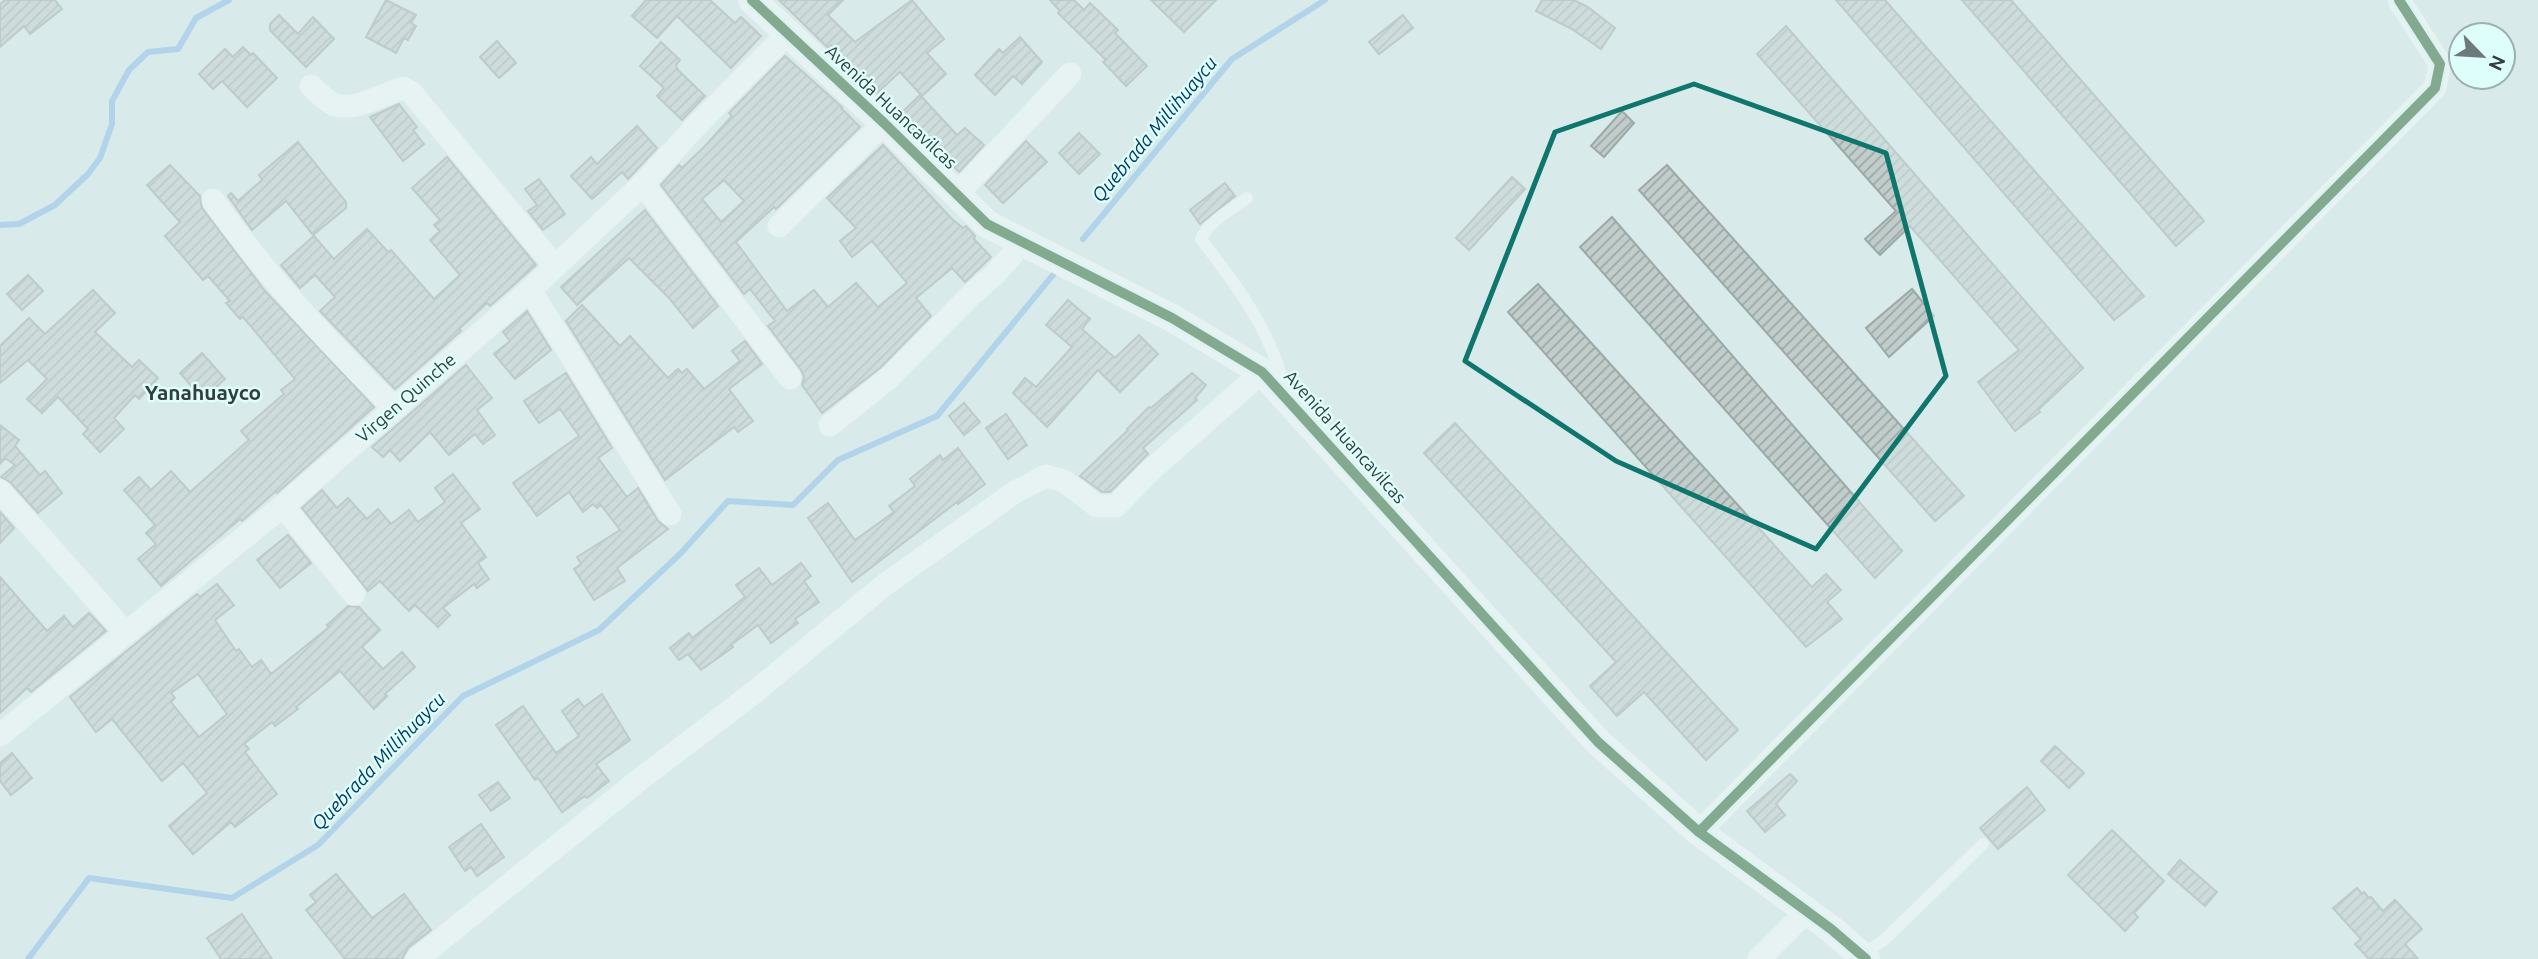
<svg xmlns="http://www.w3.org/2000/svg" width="2538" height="959" font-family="Ubuntu,sans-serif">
<defs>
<pattern id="building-hatch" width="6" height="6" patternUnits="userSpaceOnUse" patternTransform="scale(1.75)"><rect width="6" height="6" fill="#c0cdca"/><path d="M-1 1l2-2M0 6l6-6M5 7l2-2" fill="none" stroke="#9da8a5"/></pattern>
</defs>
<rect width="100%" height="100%" fill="#d8eae9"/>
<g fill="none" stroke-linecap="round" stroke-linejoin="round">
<g stroke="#80baeb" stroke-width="6">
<polyline points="0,225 19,224 55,205 88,174 100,158 112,124 112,101 129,70 148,52 178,49 196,18 229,0"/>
<polyline points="1083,239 1232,59 1325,0"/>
<polyline points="28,959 89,878 232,898 318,845 463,696 599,630 680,554 728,501 793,505 838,460 937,416 1057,270"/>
</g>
</g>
<g fill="url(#building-hatch)" stroke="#9ca9a6" stroke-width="2" fill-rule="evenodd">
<polygon points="5,0 55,0 62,9 30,34 24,26 0,47 0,4"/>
<polygon points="386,0 416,15 411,23 416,26 408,40 404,38 396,53 366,37"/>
<polygon points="646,0 710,0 735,23 741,17 761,36 731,68 677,16 657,38 632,16"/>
<polygon points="779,0 843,0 828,15 855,42 912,0 944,39 927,53 946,74 922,96 900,72 877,93 855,74 831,45 828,48"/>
<polygon points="1050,0 1074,0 1084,10 1090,3 1118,30 1115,33 1147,66 1126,86 1103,62 1106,60 1058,13 1060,11"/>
<polygon points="1151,0 1216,0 1184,32"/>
<polygon points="1542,0 1574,0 1588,7 1615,28 1601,49 1572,29 1536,11"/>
<polygon points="1836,0 1885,0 2144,296 2114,320"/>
<polygon points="1962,0 2011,0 2204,221 2176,246"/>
<polygon points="279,15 298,34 313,17 334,39 306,67 270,30 270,24"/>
<polygon points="1403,15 1413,28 1379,54 1369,42"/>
<polygon points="1786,26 2083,368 2038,410 2040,412 2015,431 1978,382 2019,350 1910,226 1880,255 1865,239 1896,211 1757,54"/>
<polygon points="1020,37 1042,62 1022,84 1013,76 995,95 975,75 999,49 1003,53"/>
<polygon points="497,41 516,63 499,78 480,57"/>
<polygon points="661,42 680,60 676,65 678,70 705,96 682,120 657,96 664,88 640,66"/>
<polygon points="243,47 251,55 253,53 277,78 247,107 222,81 213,89 199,74 225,49 233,57"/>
<path d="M 785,56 L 842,107 L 841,108 L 860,127 L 776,209 L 774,207 L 736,242 L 787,311 L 814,290 L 828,307 L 856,283 L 878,307 L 907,283 L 872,241 L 852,257 L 840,241 L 856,228 L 827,198 L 883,145 L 951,218 L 963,228 L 966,226 L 975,236 L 974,239 L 991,257 L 965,282 L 952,268 L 916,298 L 931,316 L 880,368 L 822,413 L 802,385 L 804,377 L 801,370 L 768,326 L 775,321 L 750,289 L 744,294 L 661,185 L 679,165 L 682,168 L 704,147 L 732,116 L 729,113 ZM 724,180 L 744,201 L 721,222 L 702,199 Z"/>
<polygon points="920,95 957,135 965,128 984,145 959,172 929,140 927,142 899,115"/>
<polygon points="399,104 417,127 413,130 424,144 403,161 370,117"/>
<polygon points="1622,111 1634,123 1604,157 1591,146"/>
<polygon points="637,126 657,148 628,179 622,172 592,199 571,176 591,157 597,164"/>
<polygon points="1079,133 1100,154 1079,174 1059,153"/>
<polygon points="1026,141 1047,162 1003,203 985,185"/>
<polygon points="298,142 346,202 346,208 313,235 286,201 252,230 228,196 231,193 238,201 262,180 259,175"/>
<polygon points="447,157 536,265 490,306 487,303 459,329 461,331 395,389 320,311 335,297 315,275 300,288 281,265 314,236 334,259 367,229 388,252 391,250 434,299 460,275 430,240 440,231 434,225 440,220 412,188"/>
<polygon points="170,165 200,196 202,208 265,291 374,407 277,493 276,491 242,521 240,519 161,586 138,559 156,544 146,533 155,525 124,490 139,477 151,490 171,471 190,492 249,440 241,431 284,394 281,390 295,379 243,317 240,319 226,303 230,301 208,276 203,280 165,236 180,222 147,185"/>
<polygon points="1667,165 1964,496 1935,521 1639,190"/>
<polygon points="1512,177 1525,189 1469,250 1456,238"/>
<polygon points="539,179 565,214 543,230 528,211 537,205 525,189"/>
<polygon points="1225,183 1235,196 1200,224 1190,210"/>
<polygon points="645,210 718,306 693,328 669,298 629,258 577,305 561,287"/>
<polygon points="1612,217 1902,551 1875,578 1580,247"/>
<polygon points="28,275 43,291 22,310 7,294"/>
<polygon points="1538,284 1812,587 1826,574 1841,590 1827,602 1842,619 1806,647 1508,312"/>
<polygon points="1912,289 1934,316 1889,357 1866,328"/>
<polygon points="93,290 115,313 95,332 132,367 139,360 158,378 139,399 135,395 114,418 124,429 100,452 83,434 88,429 58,397 42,413 27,399 47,379 28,360 0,383 0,346 29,318 45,334"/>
<polygon points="1068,300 1090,319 1082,329 1115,358 1139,335 1158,354 1120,392 1098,370 1047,427 1013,393 1025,378 1036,387 1072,347 1046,325"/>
<polygon points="582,305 620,346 630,336 668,378 678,369 682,373 687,369 704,389 740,361 732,351 745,341 762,364 729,389 753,421 738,432 734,427 665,480 566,321"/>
<polygon points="527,311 551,350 515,379 494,354 510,341 503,332"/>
<polygon points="202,353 225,379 203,399 180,373"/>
<polygon points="466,365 492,398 477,410 495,435 483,444 475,434 449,455 430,432 400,461 390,450 383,457 372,447"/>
<polygon points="566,373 612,448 598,458 627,497 638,488 658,521 668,529 617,568 625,581 594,600 574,569 581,564 577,557 620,530 601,505 597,508 593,504 583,512 569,492 537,516 513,483 579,436 560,409 539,423 524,401"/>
<polygon points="1192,373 1206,385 1195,398 1197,400 1143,448 1148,454 1110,492 1102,492 1080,476 1128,430 1127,429 1149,407 1151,408"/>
<polygon points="964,403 980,422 964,435 949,416"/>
<polygon points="1006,414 1027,445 1008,459 986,428"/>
<polygon points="1455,423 1738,730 1706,760 1644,692 1617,716 1590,686 1616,662 1424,453"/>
<polygon points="0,425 19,440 15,446 40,475 45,471 62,493 38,513 10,482 1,477 15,465 5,458 0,464"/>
<polygon points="958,448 985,484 958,504 957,502 852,582 808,518 828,503 855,540 894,512 889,506 915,486 910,479 940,455 943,460"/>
<polygon points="453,474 480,509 461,523 486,557 478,563 489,579 477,588 474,584 443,608 450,615 438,627 415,605 409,611 380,581 368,591 302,508 322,490 337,508 348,498 367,519 378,509 391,524 409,510 418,522 445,502 435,488"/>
<polygon points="0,512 14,528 0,543"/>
<polygon points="288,535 311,563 280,588 257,560"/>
<polygon points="801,563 811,576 804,581 819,602 795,619 798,623 771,643 758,625 731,645 733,647 701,670 688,654 679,660 670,648 689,633 692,638 745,597 736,585 759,568 772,585"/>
<polygon points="0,577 47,631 64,616 73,627 89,613 106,631 31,692 27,688 0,713"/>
<path d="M 217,584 L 234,605 L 215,620 L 236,651 L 239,649 L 252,667 L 261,660 L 271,674 L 329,627 L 327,625 L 348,606 L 359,607 L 380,630 L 362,647 L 383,669 L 402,652 L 415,667 L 385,694 L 387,696 L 374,709 L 340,671 L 296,707 L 298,709 L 275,726 L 272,722 L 244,744 L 249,749 L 245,752 L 277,794 L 235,827 L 231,822 L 193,854 L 169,826 L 207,793 L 183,763 L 162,781 L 112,719 L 96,732 L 70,697 L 197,594 L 200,597 ZM 198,674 L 227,714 L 199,737 L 171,702 L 175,698 L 171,693 Z"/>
<polygon points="602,694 630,740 596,764 609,781 587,798 585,796 562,812 538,778 535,780 496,725 523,706 556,753 579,736 562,711 578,699 584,707"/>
<polygon points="2055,746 2084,773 2069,788 2041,761"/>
<polygon points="12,753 32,778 11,795 0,781 0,763"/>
<polygon points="1790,774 1797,781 1776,804 1785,815 1765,832 1747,811"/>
<polygon points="498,782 510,798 491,811 479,795"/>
<polygon points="2027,787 2045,810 1998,849 1980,828"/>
<polygon points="481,824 504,857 477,876 471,867 465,871 449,847"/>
<polygon points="2112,830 2164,881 2134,913 2138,917 2125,931 2068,875"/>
<polygon points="2180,860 2217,892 2205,906 2168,874"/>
<polygon points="336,874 372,918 404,894 431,930 408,948 402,959 345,959 306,910 316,902 310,895"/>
<polygon points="2357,888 2362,894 2364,892 2369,898 2371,897 2383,911 2395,900 2422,929 2405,944 2418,959 2369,959 2355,944 2361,939 2333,908"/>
<polygon points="242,914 272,959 221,959 207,938"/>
</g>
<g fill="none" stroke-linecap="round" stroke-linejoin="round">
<g stroke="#f9fcfc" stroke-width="12">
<path d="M 1247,198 C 1232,209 1209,221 1201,239 C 1236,285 1271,330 1284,387"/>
<polyline points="1862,954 1883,941 1983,844"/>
</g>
<g stroke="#f9fcfc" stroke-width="23">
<path d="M 311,86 C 318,92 325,100 333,104 C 353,113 383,94 403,88 L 411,92 L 554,265"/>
<polyline points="643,184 790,378"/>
<polyline points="957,194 1070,74"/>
<path d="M 213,200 C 265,275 329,343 394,408"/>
<polyline points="779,226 884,123"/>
<polyline points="530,290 670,514"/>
<polyline points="830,425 889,378 972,294 993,276 1013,254 1018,240"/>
<polyline points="0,491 125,632"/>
<polyline points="283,506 354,594"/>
<polyline points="0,735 283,506 530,290 643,184 696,126 787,34"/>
<polyline points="1699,832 2435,88 2440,64 2399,0"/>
<polyline points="417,959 639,780 756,691 883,586 1015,492 1046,476 1064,481 1097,506 1116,506 1150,471 1262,372"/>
<polyline points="1759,959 1807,911"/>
</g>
<polyline stroke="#f9fcfc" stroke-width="28" points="752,0 884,123 987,224 1172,318 1262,372 1598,742 1699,832 1831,929 1866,959"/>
<g stroke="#defefc" stroke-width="15">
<g id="cycleway">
<polyline points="752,0 884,123 987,224 1172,318 1262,372 1598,742 1699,832 1831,929 1866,959"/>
<polyline points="1699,832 2435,88 2440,64 2399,0"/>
</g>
</g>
<use href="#cycleway" stroke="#1b5e20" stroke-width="10"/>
</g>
<path d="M0 0H2538V959H0ZM 1694,84 L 1886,153 L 1946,376 L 1816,549 L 1616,461 L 1465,361 L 1555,132 Z" fill="#d8eae9" fill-opacity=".55" fill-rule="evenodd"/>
<path fill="none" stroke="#0f766e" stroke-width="5" stroke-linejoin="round" d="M 1694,84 L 1886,153 L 1946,376 L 1816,549 L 1616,461 L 1465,361 L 1555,132 Z"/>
<g text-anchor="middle" stroke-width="5" stroke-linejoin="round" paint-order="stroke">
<g font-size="18" fill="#323f3e" stroke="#defefc">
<text transform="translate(891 107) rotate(43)" y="6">Avenida Huancavilcas</text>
<text transform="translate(406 398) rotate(-41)" y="6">Virgen Quinche</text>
<text transform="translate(1345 437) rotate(48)" y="6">Avenida Huancavilcas</text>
</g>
<g font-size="19" font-style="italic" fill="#003a67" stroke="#defefc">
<text transform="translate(1154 129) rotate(-50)" y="7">Quebrada Millihuaycu</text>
<text transform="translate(378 761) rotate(-46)" y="7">Quebrada Millihuaycu</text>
</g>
<g font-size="21" font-weight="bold" fill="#323f3e" stroke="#defefc">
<text x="203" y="400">Yanahuayco</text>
</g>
</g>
<g transform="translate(2482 56) rotate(115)"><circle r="33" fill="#defefc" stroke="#99b2b0" stroke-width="2"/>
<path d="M0-5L12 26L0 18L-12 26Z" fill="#6c7b7a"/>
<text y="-10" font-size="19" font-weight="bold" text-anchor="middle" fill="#323f3e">N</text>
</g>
</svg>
